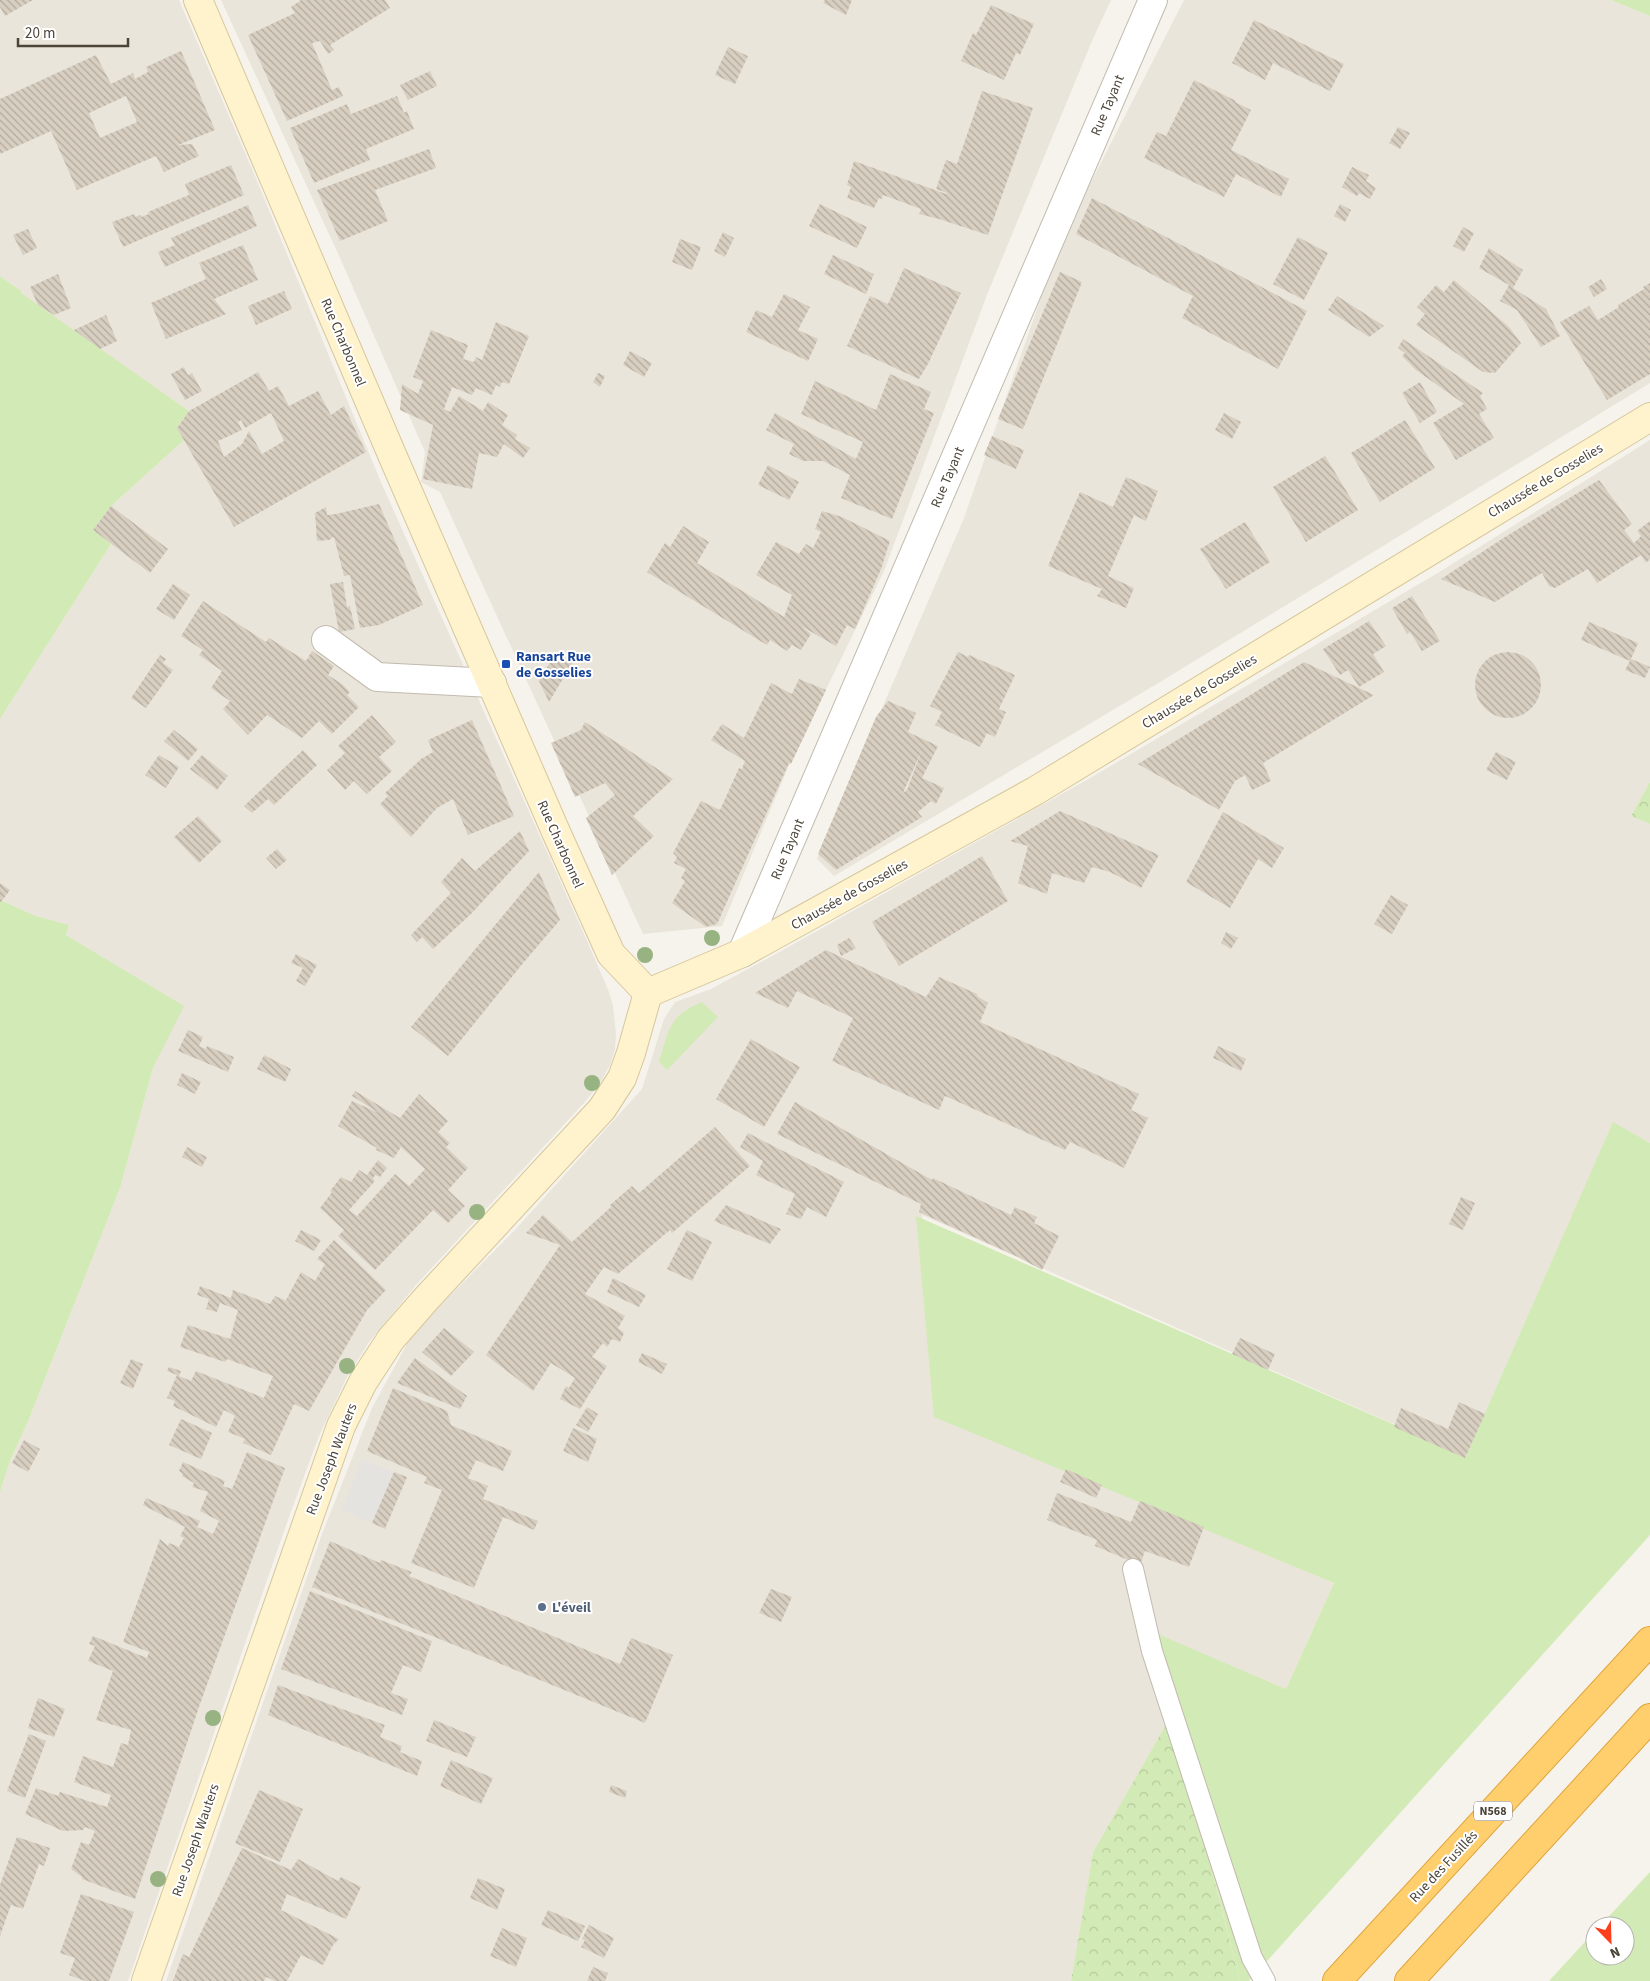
<svg xmlns="http://www.w3.org/2000/svg" width="1650" height="1981" font-family="'Source Sans 3',sans-serif">
<defs>
<pattern id="forest-crowns" width="20" height="18" patternUnits="userSpaceOnUse" patternTransform="scale(1.25)"><rect width="20" height="18" fill="#d2eab5"/><path d="M2 6a3 3 0 1 1 6 0M12 15a3 3 0 1 1 6 0" fill="none" stroke="#b6ca9c"/></pattern>
<pattern id="building-back-hatch" width="6" height="6" patternUnits="userSpaceOnUse" patternTransform="scale(1.25)"><rect width="6" height="6" fill="#d8cfc1"/><path d="M-1 5l2 2M0 0l6 6M5-1l2 2" fill="none" stroke="#b1aa9e"/></pattern>
</defs>
<rect width="100%" height="100%" fill="#f6f3ec"/>
<g fill="#eae5da">
<polygon points="0,0 179,0 255,176 380,480 588,943 609,992 613,1006 616,1033 615,1049 610,1065 599,1085 583,1104 416,1285 369,1342 347,1377 319,1436 289,1517 128,1981 0,1981 0,1492 10,1461 29,1419 120,1188 153,1068 183,1006 66,935 69,925 36,916 0,900 0,719 111,544 93,530 111,506 184,440 177,427 189,411 20,293 21,291 0,276"/>
<polygon points="221,0 1111,0 1092,41 987,295 884,571 790,763 722,926 643,934 440,492 421,482 425,452 340,258"/>
<polygon points="1184,0 1611,0 1650,16 1650,383 1160,682 834,876 817,859 964,518 1060,243"/>
<polygon points="1650,440 1650,782 1631,816 1650,824 1650,1143 1613,1123 1466,1456 922,1215 939,1416 1334,1583 1286,1689 1161,1636 1172,1714 1093,1852 1071,1981 166,1981 322,1534 372,1408 413,1333 515,1230 642,1089 664,1019 675,1002 711,989 783,950 1085,781 1441,571"/>
</g>
<g fill="#d2eab5">
<polygon points="1611,0 1650,0 1650,16"/>
<polygon points="0,276 21,291 21,293 189,411 177,427 184,440 111,506 93,530 111,544 0,719"/>
<polygon points="0,900 36,916 69,925 66,935 184,1006 153,1068 120,1188 29,1419 10,1461 0,1492"/>
<path d="M 702,1002 L 718,1017 L 667,1070 L 659,1062 C 669,1030 668,1016 702,1002 Z"/>
<polygon points="1613,1122 1650,1143 1650,1535 1249,1981 1240,1981 1177,1730 1152,1651 1160,1635 1286,1689 1334,1583 934,1417 916,1216 1466,1456"/>
<polygon points="1650,1872 1650,1981 1549,1981 1595,1931 1595,1956 1625,1956 1625,1926 1600,1926"/>
</g>
<g fill="url(#forest-crowns)">
<polygon points="1650,782 1650,824 1631,816"/>
<polygon points="1172,1714 1240,1981 1071,1981 1093,1852"/>
</g>
<polygon fill="#e5e3e0" points="362,1459 394,1472 373,1523 342,1510"/>
<g fill="url(#building-back-hatch)" fill-rule="evenodd">
<polygon points="0,0 33,0 5,16 0,7"/>
<polygon points="301,0 385,0 390,8 330,45 334,50 328,54 320,41 312,43 332,90 339,87 343,96 287,121 248,35 295,13 291,7"/>
<polygon points="825,0 852,0 846,15 823,3"/>
<polygon points="991,5 1034,24 1020,55 1016,53 1004,80 961,61 973,33 976,35"/>
<polygon points="1254,20 1344,64 1330,91 1273,63 1265,80 1232,63"/>
<polygon points="728,47 748,56 735,84 715,75"/>
<path d="M 181,51 L 215,130 L 178,145 L 192,144 L 199,156 L 164,172 L 156,156 L 77,190 L 51,131 L 0,154 L 0,99 L 96,55 L 111,84 L 133,73 L 135,79 L 148,72 L 146,67 ZM 126,96 L 137,122 L 100,138 L 89,113 Z"/>
<polygon points="430,71 437,86 408,100 400,85"/>
<polygon points="1194,80 1236,101 1235,102 1251,110 1231,150 1289,179 1281,197 1236,174 1224,197 1144,158 1157,132 1166,136"/>
<polygon points="982,91 1033,108 988,235 939,219 919,214 921,209 883,195 882,199 879,198 874,208 847,198 851,187 847,185 854,161 946,194 947,193 936,189 946,160 957,164"/>
<polygon points="397,96 404,113 407,111 414,129 366,149 370,160 314,183 290,128 347,104 351,114"/>
<polygon points="1398,127 1410,133 1400,149 1389,143"/>
<polygon points="429,149 436,168 375,190 388,221 340,241 317,190"/>
<polygon points="231,165 244,195 123,247 112,222 134,214 135,217 140,215 141,217 149,214 148,212 189,195 185,184"/>
<polygon points="1352,167 1369,175 1366,181 1376,188 1370,199 1359,193 1357,196 1342,187"/>
<polygon points="1092,198 1307,311 1278,369 1182,318 1193,296 1076,234"/>
<polygon points="820,204 867,227 857,248 809,226"/>
<polygon points="1340,204 1351,210 1345,222 1334,216"/>
<polygon points="248,205 257,226 165,267 158,252 175,245 171,238"/>
<polygon points="1463,227 1474,233 1464,252 1453,246"/>
<polygon points="28,229 37,248 23,255 13,235"/>
<polygon points="723,232 734,238 725,257 714,251"/>
<polygon points="1298,237 1328,253 1304,300 1273,284"/>
<polygon points="680,239 701,247 692,270 672,262"/>
<polygon points="243,245 258,280 214,299 226,314 166,339 151,303 206,279 199,263"/>
<polygon points="1489,248 1523,270 1513,288 1546,309 1560,336 1541,347 1517,310 1500,301 1509,285 1479,268"/>
<polygon points="833,255 874,274 866,294 824,274"/>
<polygon points="904,268 961,293 928,364 919,379 847,346 870,296 888,304"/>
<polygon points="1060,272 1082,282 1023,429 998,419"/>
<polygon points="58,274 71,308 54,315 38,305 30,287"/>
<polygon points="1601,279 1607,289 1594,297 1588,287"/>
<polygon points="1454,280 1509,327 1521,343 1495,373 1483,372 1416,325 1425,314 1417,307 1436,285 1444,292"/>
<polygon points="1650,283 1650,374 1607,400 1560,322 1589,306 1598,320 1619,307 1618,305 1644,289 1643,287"/>
<polygon points="284,291 292,309 256,325 248,306"/>
<polygon points="784,294 810,307 798,330 818,339 808,361 746,332 756,310 772,317"/>
<polygon points="1337,296 1384,326 1369,337 1328,310"/>
<polygon points="106,315 117,341 100,349 74,330"/>
<polygon points="496,322 529,336 509,384 502,382 500,387 496,385 492,395 476,388 472,395 452,387 444,409 450,412 459,396 483,411 488,402 508,415 502,425 517,435 515,439 530,448 523,458 504,444 497,457 479,453 472,489 423,479 433,425 400,410 402,384 418,394 423,381 413,377 431,330 468,345 463,359 474,362 476,357 482,360"/>
<polygon points="1403,339 1483,393 1480,396 1487,409 1479,414 1494,438 1456,460 1433,423 1464,404 1416,370 1402,356 1405,353 1398,348"/>
<polygon points="630,351 652,363 644,377 623,365"/>
<polygon points="184,367 188,375 192,373 202,391 185,400 171,374"/>
<path d="M 258,372 L 269,391 L 278,386 L 289,406 L 318,391 L 331,415 L 344,406 L 366,452 L 234,527 L 177,428 L 189,411 ZM 271,413 L 284,441 L 262,454 L 249,431 L 242,444 L 224,457 L 218,441 L 242,430 L 238,422 L 241,420 L 245,428 Z"/>
<polygon points="598,373 605,376 600,387 593,382"/>
<polygon points="890,374 931,392 924,409 934,413 892,519 841,498 850,475 823,461 803,461 789,454 794,444 766,430 775,413 856,459 863,442 801,414 815,381 876,410"/>
<polygon points="1420,382 1437,412 1420,423 1402,393"/>
<polygon points="1224,413 1241,422 1232,439 1215,430"/>
<polygon points="1405,420 1435,468 1380,502 1351,453"/>
<polygon points="992,436 1024,450 1016,469 984,455"/>
<polygon points="1325,456 1358,510 1306,542 1273,487"/>
<polygon points="768,465 799,482 789,500 758,485"/>
<polygon points="1126,477 1158,491 1146,521 1134,515 1108,576 1134,588 1126,608 1097,596 1102,589 1048,566 1080,492 1113,507"/>
<polygon points="1599,480 1632,524 1624,530 1634,543 1641,536 1637,531 1650,521 1650,559 1646,563 1641,555 1597,583 1588,569 1555,588 1549,586 1542,573 1495,602 1441,579 1505,537"/>
<polygon points="379,504 423,605 379,625 360,628 350,575 344,576 334,537 329,540 317,541 315,513 326,507 327,515 336,514"/>
<polygon points="111,506 168,549 150,573 93,530"/>
<polygon points="822,511 842,517 890,541 881,569 855,629 847,625 836,646 801,626 811,634 801,650 792,645 787,651 770,640 767,645 647,572 665,543 670,547 683,526 709,542 697,563 784,617 792,595 756,575 776,542 799,554 806,544 813,548 821,532 815,529"/>
<polygon points="1245,522 1270,562 1226,589 1200,549"/>
<polygon points="343,582 347,607 350,606 355,629 339,632 330,584"/>
<polygon points="173,584 190,595 174,620 156,609"/>
<polygon points="1412,596 1440,641 1422,651 1410,632 1407,634 1392,608"/>
<polygon points="203,601 266,642 269,638 306,661 312,651 334,666 328,675 342,684 350,692 347,695 359,707 332,734 319,721 302,738 267,715 248,735 223,709 235,696 230,701 211,688 222,671 199,655 203,650 181,636"/>
<polygon points="1369,621 1386,646 1373,654 1384,672 1359,687 1348,670 1340,675 1323,649"/>
<polygon points="1589,622 1638,643 1630,661 1581,640"/>
<circle cx="1508" cy="685" r="33"/>
<polygon points="556,652 573,662 549,702 539,681"/>
<polygon points="958,652 968,657 969,655 1015,675 999,709 1006,712 995,737 987,733 980,747 935,725 942,712 930,706"/>
<polygon points="160,655 166,659 163,663 173,670 146,708 131,698"/>
<polygon points="1631,659 1650,667 1645,678 1625,670"/>
<polygon points="1304,662 1374,695 1263,763 1271,781 1252,790 1245,775 1235,781 1219,810 1138,764"/>
<polygon points="799,679 826,690 791,764 789,763 717,924 706,927 672,903 685,881 681,878 686,869 674,863 677,857 673,853 701,801 720,810 739,768 742,769 745,761 711,740 722,724 744,738 771,683 792,694"/>
<path d="M 888,701 L 916,713 L 908,732 L 938,746 L 922,778 L 944,788 L 936,804 L 931,801 L 918,812 L 922,817 L 836,870 L 818,854 L 876,717 ZM 922,750 L 907,790 L 903,793 Z"/>
<polygon points="372,715 396,742 379,757 392,771 367,794 354,781 345,790 327,770 345,753 338,746"/>
<polygon points="472,720 514,816 468,835 453,799 437,808 411,837 380,804 388,796 385,793 421,759 433,752 428,740"/>
<polygon points="585,722 673,779 633,816 654,836 612,875 586,818 615,795 605,783 575,797 551,743 581,730"/>
<polygon points="174,730 198,749 188,761 164,741"/>
<polygon points="303,750 317,765 274,805 268,799 252,813 244,806"/>
<polygon points="1496,752 1516,762 1507,780 1486,770"/>
<polygon points="159,755 179,767 166,788 145,775"/>
<polygon points="202,755 228,776 217,790 190,769"/>
<polygon points="1060,811 1159,855 1141,888 1110,872 1092,867 1084,883 1052,873 1047,894 1018,883 1028,846 1010,841"/>
<polygon points="1223,812 1284,848 1272,868 1258,859 1230,908 1186,882"/>
<polygon points="198,816 222,841 199,863 174,837"/>
<polygon points="520,831 529,851 471,914 433,949 422,937 417,942 411,935 451,893 441,882 462,858 475,871"/>
<polygon points="277,849 287,860 276,869 266,858"/>
<polygon points="982,856 1008,901 899,966 872,922"/>
<polygon points="539,872 560,920 524,962 448,1056 411,1027"/>
<polygon points="0,883 10,890 1,902 0,901"/>
<polygon points="1391,895 1408,905 1392,934 1374,924"/>
<polygon points="1226,932 1238,938 1231,949 1221,943"/>
<polygon points="849,938 856,948 841,956 837,945"/>
<polygon points="826,950 926,997 939,977 977,994 977,996 988,1003 980,1022 1139,1094 1131,1110 1148,1118 1124,1168 1070,1142 1065,1150 945,1096 939,1110 832,1061 853,1018 797,991 788,1008 755,993"/>
<polygon points="296,954 317,965 305,986 296,981 303,968 291,963"/>
<polygon points="188,1030 203,1037 199,1046 206,1049 207,1046 234,1057 228,1072 178,1051"/>
<polygon points="751,1039 800,1067 764,1127 716,1099"/>
<polygon points="1218,1046 1246,1059 1241,1071 1213,1058"/>
<polygon points="264,1055 291,1069 285,1082 257,1069"/>
<polygon points="182,1073 201,1082 195,1094 177,1085"/>
<polygon points="355,1091 400,1118 419,1094 448,1121 438,1132 450,1143 446,1147 468,1168 448,1190 465,1206 448,1223 433,1210 375,1270 338,1236 344,1230 320,1208 332,1192 330,1191 341,1177 351,1182 359,1170 367,1175 378,1160 387,1168 380,1177 375,1175 373,1179 375,1181 349,1210 357,1216 395,1174 409,1186 425,1169 401,1147 394,1158 376,1150 377,1148 338,1126 352,1101 379,1113 352,1096"/>
<polygon points="795,1102 932,1180 933,1178 1011,1215 1015,1207 1037,1217 1034,1223 1059,1236 1042,1270 1018,1257 919,1212 921,1204 777,1134"/>
<polygon points="715,1127 750,1166 672,1233 670,1230 618,1274 604,1267 585,1294 625,1316 618,1328 624,1333 620,1342 612,1339 607,1347 603,1343 592,1357 607,1366 580,1409 560,1399 566,1386 569,1388 575,1378 551,1363 533,1391 486,1355 560,1245 526,1233 543,1215 572,1242 611,1207 610,1205 632,1186 639,1193"/>
<polygon points="748,1133 844,1182 826,1217 807,1207 801,1219 786,1214 795,1194 756,1175 763,1161 740,1147"/>
<polygon points="187,1147 207,1157 202,1167 182,1157"/>
<polygon points="1461,1197 1475,1203 1463,1230 1449,1224"/>
<polygon points="726,1205 781,1229 770,1244 714,1221"/>
<polygon points="301,1230 321,1240 314,1251 295,1241"/>
<polygon points="687,1230 712,1242 692,1281 667,1269"/>
<polygon points="334,1240 386,1290 367,1310 309,1411 294,1404 271,1455 243,1443 245,1439 228,1432 235,1416 224,1410 216,1427 173,1406 175,1401 167,1398 177,1375 167,1371 169,1367 181,1371 179,1376 191,1381 196,1371 264,1398 273,1376 227,1359 225,1362 180,1347 188,1325 230,1339 238,1310 220,1303 217,1312 206,1309 209,1299 197,1295 200,1286 231,1298 233,1290 270,1304 275,1296 294,1304 286,1300 301,1272 315,1281 325,1264 317,1259"/>
<polygon points="613,1278 646,1295 639,1307 607,1292"/>
<polygon points="444,1328 474,1352 451,1376 422,1352"/>
<polygon points="1240,1338 1275,1354 1268,1370 1232,1354"/>
<polygon points="642,1353 667,1364 662,1374 638,1362"/>
<polygon points="415,1358 467,1396 460,1409 397,1383"/>
<polygon points="131,1359 143,1364 133,1389 120,1383"/>
<polygon points="393,1388 445,1410 447,1411 451,1425 512,1451 503,1471 476,1460 468,1478 488,1486 483,1499 538,1521 534,1530 503,1517 474,1588 411,1563 442,1490 424,1483 427,1477 367,1451"/>
<polygon points="1459,1402 1485,1414 1465,1458 1394,1427 1401,1408 1448,1429"/>
<polygon points="587,1407 598,1414 588,1432 576,1425"/>
<polygon points="181,1419 212,1433 201,1459 169,1445"/>
<polygon points="573,1428 597,1439 588,1462 563,1451"/>
<polygon points="24,1440 40,1449 28,1472 12,1463"/>
<polygon points="247,1452 285,1468 200,1704 135,1899 82,1879 82,1877 71,1869 81,1842 89,1845 95,1831 85,1827 83,1830 63,1831 25,1814 36,1788 58,1796 60,1792 107,1807 111,1795 74,1782 83,1756 113,1767 121,1743 128,1745 131,1730 96,1720 113,1671 88,1661 95,1646 89,1644 93,1636 147,1658 149,1652 123,1642 160,1539 168,1546 169,1543 179,1547 184,1538 180,1536 185,1527 143,1505 146,1498 200,1521 197,1527 213,1534 219,1521 200,1511 208,1492 192,1487 194,1483 182,1476 183,1474 179,1471 183,1462 225,1481 223,1486 232,1489"/>
<polygon points="1066,1469 1102,1485 1096,1498 1060,1482"/>
<polygon points="394,1472 407,1477 385,1529 372,1523"/>
<polygon points="1057,1493 1131,1522 1140,1501 1204,1527 1189,1567 1145,1551 1140,1565 1095,1546 1097,1540 1047,1520"/>
<polygon points="330,1541 380,1563 381,1560 412,1572 409,1576 620,1664 631,1638 673,1655 645,1723 312,1587"/>
<polygon points="771,1589 792,1597 781,1622 759,1613"/>
<polygon points="310,1591 432,1641 421,1672 403,1665 391,1693 408,1699 402,1715 281,1669"/>
<polygon points="278,1685 385,1725 380,1737 402,1746 400,1752 422,1761 417,1776 268,1715"/>
<polygon points="38,1698 65,1709 54,1737 28,1728"/>
<polygon points="434,1720 476,1737 467,1757 426,1741"/>
<polygon points="29,1734 46,1741 25,1798 7,1791"/>
<polygon points="451,1760 493,1778 481,1804 440,1786"/>
<polygon points="611,1785 627,1791 625,1798 609,1792"/>
<polygon points="259,1790 303,1809 280,1862 235,1843"/>
<polygon points="17,1837 50,1848 44,1866 39,1864 23,1909 11,1905 0,1936 0,1885"/>
<polygon points="242,1848 291,1870 298,1859 338,1881 341,1877 361,1887 346,1919 287,1894 281,1910 339,1939 333,1945 323,1965 301,1955 287,1981 275,1981 266,1977 264,1981 173,1981 183,1954 189,1957"/>
<polygon points="478,1878 505,1889 497,1910 470,1898"/>
<polygon points="81,1894 134,1912 109,1981 85,1981 69,1975 75,1958 60,1953"/>
<polygon points="548,1910 585,1926 578,1941 541,1925"/>
<polygon points="589,1925 614,1938 604,1958 581,1947 585,1940 582,1939"/>
<polygon points="502,1928 527,1938 516,1967 490,1956"/>
<polygon points="593,1967 608,1973 605,1981 587,1981"/>
</g>
<g fill="none" stroke-linecap="round" stroke-linejoin="round">
<g stroke="#c2bbae" stroke-width="22">
<polyline id="lane" points="1133,1569 1152,1651 1252,1958 1265,1981"/>
</g>
<g stroke="#c2bbae" stroke-width="30">
<g id="street">
<polyline points="326,640 377,677 492,683"/>
<polyline points="742,953 1153,0"/>
</g>
</g>
<g stroke="#d6c79b" stroke-width="30">
<g id="secondary">
<polyline points="198,0 393,457 556,832 611,954 648,993"/>
<polyline points="648,993 742,953 1035,791 1650,417"/>
<polyline points="146,1981 341,1426 363,1382 391,1339 426,1299 602,1109 622,1078 631,1053 648,993"/>
</g>
</g>
<g stroke="#e0a43c" stroke-width="30">
<g id="highway">
<polyline points="1337,1981 1650,1641"/>
<polyline points="1409,1981 1650,1718"/>
</g>
</g>
<use href="#lane" stroke="#fff" stroke-width="20"/>
<use href="#street" stroke="#fff" stroke-width="28"/>
<use href="#secondary" stroke="#fff3cd" stroke-width="28"/>
<use href="#highway" stroke="#ffcf6e" stroke-width="28"/>
</g>
<g fill="#97b381">
<circle cx="712" cy="938" r="8"/>
<circle cx="645" cy="955" r="8"/>
<circle cx="592" cy="1083" r="8"/>
<circle cx="477" cy="1212" r="8"/>
<circle cx="347" cy="1366" r="8"/>
<circle cx="213" cy="1718" r="8"/>
<circle cx="158" cy="1879" r="8"/>
</g>
<rect fill="#1a4fb4" stroke="#fff" stroke-width="2" x="501" y="659" width="10" height="10" rx="2.5"/>
<circle fill="#5c6f8a" stroke="#fff" stroke-width="2" cx="542" cy="1607" r="5"/>
<g text-anchor="middle" stroke-width="4" stroke-linejoin="round" paint-order="stroke">
<rect fill="#fff" stroke="#817c74" stroke-width="1" x="1474" y="1801.5" width="38" height="19" rx="4"/>
<g font-size="12" font-weight="bold" fill="#4b4439">
<text x="1493" y="1815">N568</text>
</g>
<g font-size="14" fill="#4b4439" stroke="#fff">
<text transform="translate(1107 105) rotate(-67)" y="5">Rue Tayant</text>
<text transform="translate(344 342) rotate(67)" y="5">Rue Charbonnel</text>
<text transform="translate(947 477) rotate(-67)" y="5">Rue Tayant</text>
<text transform="translate(1545 480) rotate(-31)" y="5">Chaussée de Gosselies</text>
<text transform="translate(1199 691) rotate(-31)" y="5">Chaussée de Gosselies</text>
<text transform="translate(561 844) rotate(66)" y="5">Rue Charbonnel</text>
<text transform="translate(787 849) rotate(-67)" y="5">Rue Tayant</text>
<text transform="translate(849 894) rotate(-29)" y="5">Chaussée de Gosselies</text>
<text transform="translate(331 1459) rotate(-69)" y="5">Rue Joseph Wauters</text>
<text transform="translate(195 1840) rotate(-71)" y="5">Rue Joseph Wauters</text>
<text transform="translate(1443 1866) rotate(-47)" y="5">Rue des Fusillés</text>
</g>
<g font-size="14" font-weight="bold" fill="#164399" stroke="#fff" text-anchor="start">
<text x="516" y="661">Ransart Rue<tspan x="516" dy="16">de Gosselies</tspan></text>
</g>
<g font-size="14" font-weight="bold" fill="#4e5e75" stroke="#fff" text-anchor="start">
<text x="552" y="1612">L'éveil</text>
</g>
</g>
<g transform="translate(1610 1941) rotate(157)"><circle r="24" fill="#ffffff" stroke="#b7b4b0"/>
<path d="M0-4L9 19L0 12L-9 19Z" fill="#fc3f1d"/>
<text y="-8" font-size="14" font-weight="bold" text-anchor="middle" fill="#4b4439">N</text>
</g>
<path d="M18 38v8h110v-8" fill="none" stroke="#4b4439" stroke-width="2.5"/>
<text x="25" y="38" font-size="15" fill="#4b4439" stroke="#ffffff" stroke-width="4" paint-order="stroke">20 m</text>
</svg>
